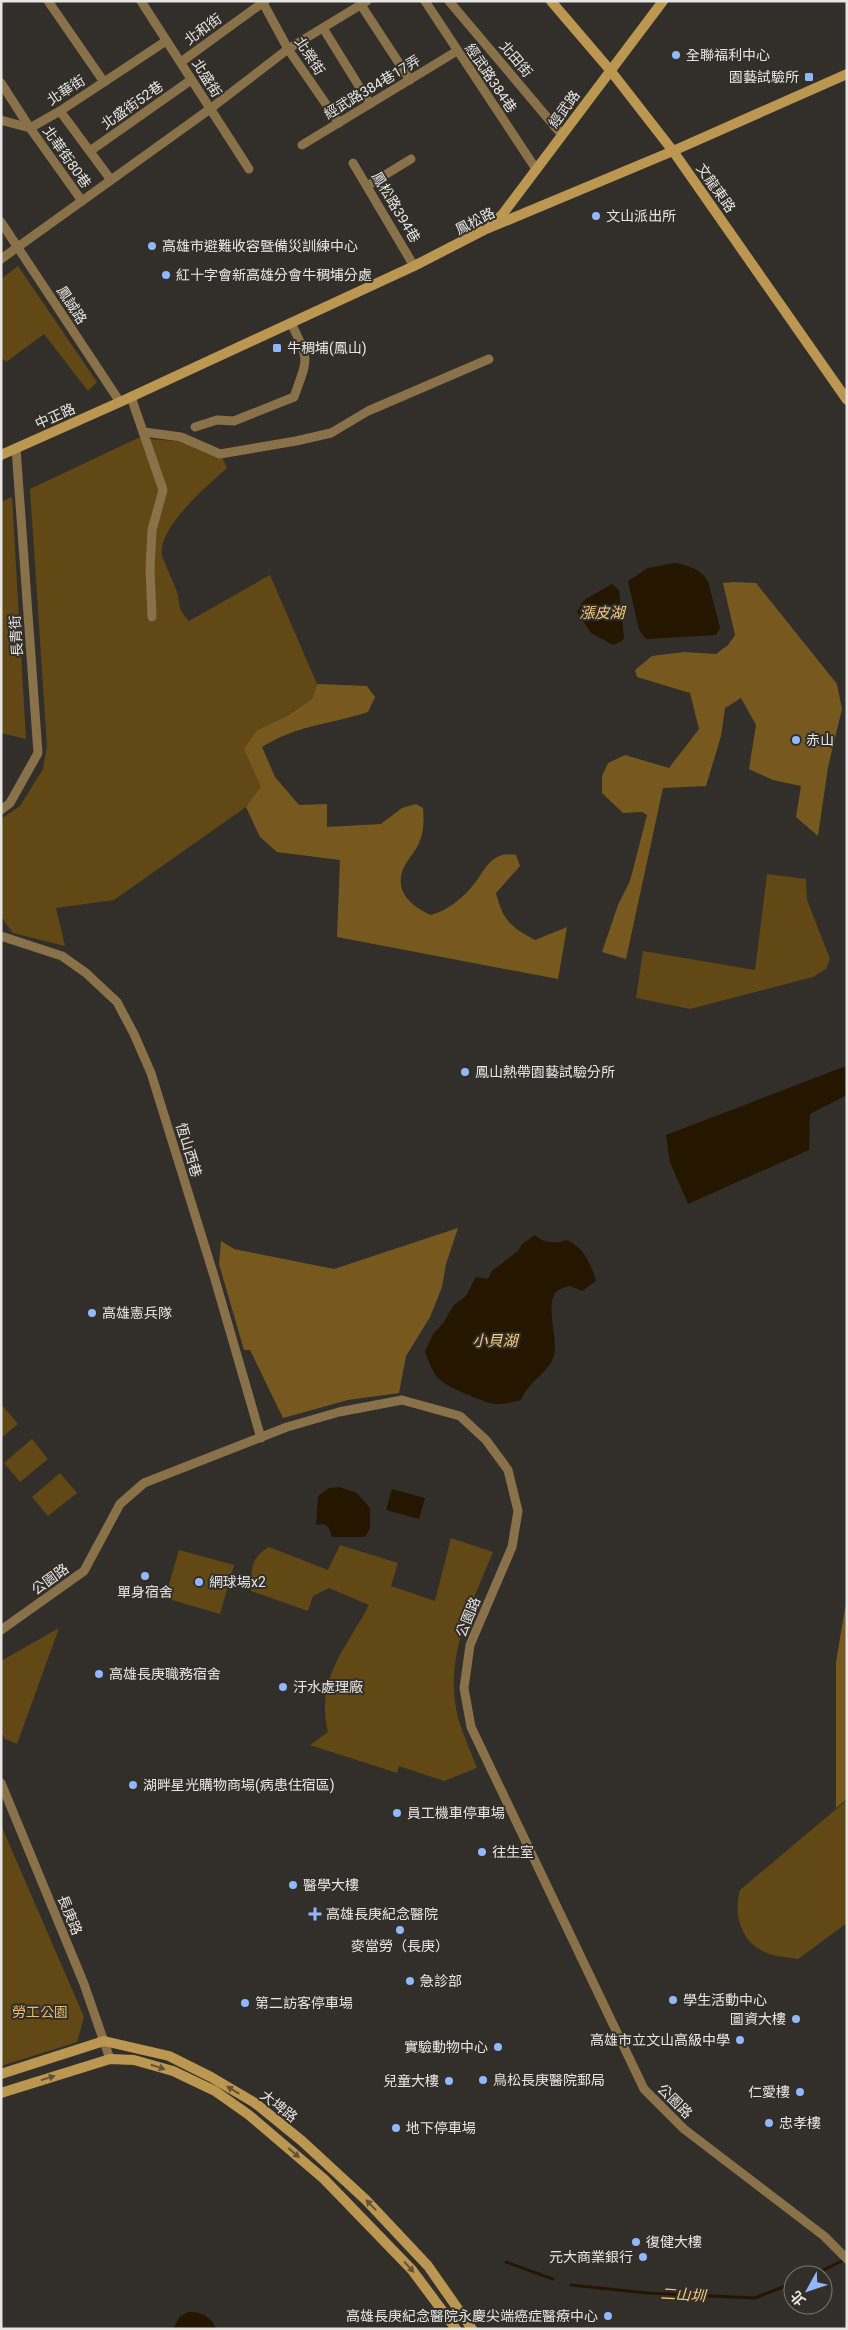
<svg xmlns="http://www.w3.org/2000/svg" width="848" height="2330" font-family="Roboto,'Noto Sans TC',sans-serif">
  <style>
    .green { fill: #614814 }
    .forest { fill: #77591f }
    .water { fill: #251600 }
    .lines { fill: none; stroke-linecap: round; stroke-linejoin: round }
    .stream { stroke: #251600; stroke-width: 3 }
    .street { stroke: #897249; stroke-width: 9 }
    .secondary { stroke: #bc9752; stroke-width: 10 }
    .oneway { fill: #625338 }
    .poi-dot { fill: #91b8fd; stroke: #322f2a; stroke-width: 2 }
    .labels { text-anchor: middle; dominant-baseline: central; stroke-width: 4; stroke-linejoin: round; paint-order: stroke }
    .street-label { font-size: 14px; fill: #e8e6e2; stroke: #322f2a }
    .poi-label { font-size: 14px; fill: #e8e6e2; stroke: #322f2a; text-anchor: start }
    .park-label { font-size: 14px; fill: #e9bc69; stroke: #322f2a }
    .water-label { font-size: 15px; font-style: italic; fill: #f8cb78; stroke: #322f2a }
  </style>
  <rect width="100%" height="100%" fill="#322f2a"/>
  <g class="green">
    <path d="M18 266 97 382 88 391 44 334 6 362 1 357V279Z"/>
    <path d="M138 438 187 442 222 457 227 468C209 484 157 528 162 555 165 565 171 576 175 587 182 603 175 606 189 621L270 575 317 684 312 699 287 716 257 730V774L262 787 246 807 114 900 56 908 65 946 13 933 1 917V819L20 806 43 769 47 746 30 489Z"/>
    <path d="M12 497 26 739 1 733V502Z"/>
    <path d="M767 874 806 879 807 900 830 959 826 969 813 977 690 1009 636 998 643 951 755 970Z"/>
    <path d="M1 1404 18 1424 1 1438Z"/>
    <path d="M32 1439 48 1459 20 1482 4 1463Z"/>
    <path d="M60 1473 77 1493 48 1516 32 1497Z"/>
    <path d="M451 1538 493 1552C471 1606 442 1661 459 1721 464 1737 471 1752 477 1768L444 1781 399 1766 397 1773 310 1745 328 1732C315 1679 346 1649 369 1605L329 1588 313 1596 308 1611 251 1591C252 1569 249 1559 269 1547L328 1570 340 1545 398 1563 391 1586 435 1601Z"/>
    <path d="M179 1550 234 1565 220 1614 165 1598Z"/>
    <path d="M59 1628 17 1744 5 1739 1 1731V1661Z"/>
    <path d="M847 1800V1923L798 1959C788 1957 776 1957 767 1953 741 1943 733 1915 740 1890Z"/>
    <path d="M1 1825 84 2017 77 2042 1 2066Z"/>
  </g>
  <g class="forest">
    <path d="M734 582 756 583 837 684 842 709 828 767 818 836 796 817 801 786 773 780 749 769 756 725 741 698 725 708 721 736 706 786 663 788 626 959 602 952 618 905 630 881 647 815 642 812 623 813 602 793V776L608 763 625 755 669 768 699 729 690 693 637 677 635 670 652 656 684 652 716 654 728 645 735 635 723 583Z"/>
    <path d="M317 684 367 686 375 697 368 712C329 725 299 724 262 747L275 777 299 805 327 804V827L381 824 402 808 416 804 423 808C424 821 424 832 419 843 415 852 408 859 404 867 393 891 411 906 431 915 447 910 458 902 470 889 485 873 489 850 516 855L520 866 496 893C503 921 511 927 535 940L567 927 558 979 337 937 340 860 277 852 260 837 246 807 261 787 244 749 257 730 287 716 312 699Z"/>
    <path d="M458 1228 446 1264 442 1287 430 1317 406 1356 399 1393 348 1400 283 1418 250 1350H244L219 1264 221 1241 234 1249 334 1269Z"/>
    <path d="M847 1597V1799L836 1808V1662Z"/>
  </g>
  <g class="water">
    <path d="M674 563C688 565 700 569 708 581L720 628 716 635 646 639 639 630 628 581 648 568Z"/>
    <path d="M612 584 619 590 624 637 622 641 613 645 591 633 577 612 584 600Z"/>
    <path d="M846 1066 847 1095 810 1114 809 1150 688 1204 670 1162 666 1135Z"/>
    <path d="M535 1235C542 1242 556 1245 566 1240 583 1246 591 1264 596 1281L582 1291 570 1286C565 1287 559 1289 556 1292 546 1303 556 1335 555 1350 553 1372 530 1378 521 1400 512 1402 503 1405 494 1404 481 1401 449 1388 440 1380 432 1373 429 1361 425 1352L433 1334 444 1322 453 1306 466 1296 476 1277 488 1279 492 1271 518 1251 522 1244Z"/>
    <path d="M339 1487 357 1493 370 1508V1528L365 1537H332L329 1528 324 1524 316 1525 318 1496 329 1488Z"/>
    <path d="M392 1489 425 1498 419 1519 386 1510Z"/>
    <path d="M189 2312C202 2312 211 2316 216 2329H173L180 2316Z"/>
  </g>
  <g class="lines">
    <g class="stream">
      <path d="M506 2262 553 2279"/>
      <path d="M813 2275 844 2260"/>
      <path d="M571 2285 647 2293 755 2298 793 2283"/>
    </g>
    <g class="street">
      <path d="M141 1 249 169"/>
      <path d="M262 1 288 49 339 123"/>
      <path d="M425 1 536 169"/>
      <path d="M449 1 562 135"/>
      <path d="M361 5 410 80"/>
      <path d="M323 28 370 104"/>
      <path d="M181 62 265 1"/>
      <path d="M104 82 166 41"/>
      <path d="M1 83 30 128 60 111 104 82 48 1"/>
      <path d="M60 111 111 180"/>
      <path d="M1 120 30 128 82 201"/>
      <path d="M302 145 457 51"/>
      <path d="M90 151 191 80"/>
      <path d="M353 163 414 266"/>
      <path d="M367 186 411 159"/>
      <path d="M1 222 120 402"/>
      <path d="M1 259 210 109 288 49 367 1"/>
      <path d="M131 397 163 490 152 530 150 569 152 617"/>
      <path d="M195 427 217 420 234 421 294 397C308 357 310 362 291 323"/>
      <path d="M144 432 181 437 220 454 296 441 331 433 368 411 489 359"/>
      <path d="M1 810 10 803 38 753 16 448"/>
      <path d="M1 936 62 956 86 973 117 1002 134 1034 151 1073 214 1276 261 1438"/>
      <path d="M1 1630 84 1571 120 1504 144 1483 287 1427 339 1412 402 1400 460 1416 486 1440 508 1470 518 1511 512 1547 470 1645 464 1688 471 1727 644 2089 684 2129 824 2236 847 2259"/>
      <path d="M1 1783 84 1984 110 2059"/>
    </g>
    <g class="secondary">
      <path d="M551 1 610 70 673 151 847 400"/>
      <path d="M492 223 502 215 663 1"/>
      <path d="M1 455 120 402 414 266 484 230 673 151 847 74"/>
      <path d="M1 2074 104 2041 169 2056 211 2077 255 2103 302 2141 366 2200 428 2266 472 2329"/>
      <path d="M1 2093 110 2059 134 2060 173 2071 215 2091 249 2115 324 2179 412 2270 456 2329"/>
    </g>
  </g>
  <defs><path id="oneway-solid" d="M-6-.8H1V-3.2L6.5 0L1 3.2V.8H-6Z" transform="scale(1.25)"/></defs>
  <g class="oneway">
    <use href="#oneway-solid" transform="translate(158 2067) rotate(17)"/>
    <use href="#oneway-solid" transform="translate(48 2078) rotate(-17)"/>
    <use href="#oneway-solid" transform="translate(233 2090) rotate(-149)"/>
    <use href="#oneway-solid" transform="translate(294 2153) rotate(41)"/>
    <use href="#oneway-solid" transform="translate(371 2205) rotate(-134)"/>
    <use href="#oneway-solid" transform="translate(409 2267) rotate(48)"/>
  </g>
  <g class="poi-dot">
    <circle cx="676" cy="55" r="5"/>
    <rect x="804" y="72" width="10" height="10" rx="2.5"/>
    <circle cx="596" cy="216" r="5"/>
    <circle cx="152" cy="246" r="5"/>
    <circle cx="166" cy="275" r="5"/>
    <rect x="272" y="343" width="10" height="10" rx="2.5"/>
    <circle cx="796" cy="740" r="5"/>
    <circle cx="465" cy="1072" r="5"/>
    <circle cx="92" cy="1313" r="5"/>
    <circle cx="145" cy="1576" r="5"/>
    <circle cx="199" cy="1582" r="5"/>
    <circle cx="99" cy="1674" r="5"/>
    <circle cx="283" cy="1687" r="5"/>
    <circle cx="133" cy="1785" r="5"/>
    <circle cx="397" cy="1813" r="5"/>
    <circle cx="482" cy="1852" r="5"/>
    <circle cx="293" cy="1885" r="5"/>
    <path d="M312.5 1906.5h5v5h5v5h-5v5h-5v-5h-5v-5h5z"/>
    <circle cx="400" cy="1930" r="5"/>
    <circle cx="410" cy="1981" r="5"/>
    <circle cx="673" cy="2000" r="5"/>
    <circle cx="245" cy="2003" r="5"/>
    <circle cx="796" cy="2019" r="5"/>
    <circle cx="740" cy="2040" r="5"/>
    <circle cx="498" cy="2047" r="5"/>
    <circle cx="483" cy="2080" r="5"/>
    <circle cx="449" cy="2081" r="5"/>
    <circle cx="800" cy="2092" r="5"/>
    <circle cx="769" cy="2123" r="5"/>
    <circle cx="396" cy="2128" r="5"/>
    <circle cx="636" cy="2242" r="5"/>
    <circle cx="643" cy="2257" r="5"/>
    <circle cx="608" cy="2316" r="5"/>
  </g>
  <g class="labels">
    <g class="street-label">
      <text transform="translate(203 29) rotate(-36)">北和街</text>
      <text transform="translate(310 56) rotate(57)">北榮街</text>
      <text transform="translate(516 59) rotate(50)">北田街</text>
      <text transform="translate(207 78) rotate(58)">北盛街</text>
      <text transform="translate(491 78) rotate(56)">經武路384巷</text>
      <text transform="translate(372 87) rotate(-31)">經武路384巷17弄</text>
      <text transform="translate(66 90) rotate(-33)">北華街</text>
      <text transform="translate(132 105) rotate(-35)">北盛街52巷</text>
      <text transform="translate(564 109) rotate(-54)">經武路</text>
      <text transform="translate(67 157) rotate(55)">北華街80巷</text>
      <text transform="translate(716 188) rotate(55)">文龍東路</text>
      <text transform="translate(396 207) rotate(59)">鳳松路394巷</text>
      <text transform="translate(475 221) rotate(-27)">鳳松路</text>
      <text transform="translate(72 305) rotate(57)">鳳誠路</text>
      <text transform="translate(55 416) rotate(-24)">中正路</text>
      <text transform="translate(16 636) rotate(-94)">長青街</text>
      <text transform="translate(189 1150) rotate(73)">恆山西巷</text>
      <text transform="translate(50 1579) rotate(-36)">公園路</text>
      <text transform="translate(468 1617) rotate(-68)">公園路</text>
      <text transform="translate(70 1915) rotate(68)">長庚路</text>
      <text transform="translate(675 2101) rotate(45)">公園路</text>
      <text transform="translate(279 2106) rotate(38)">大埤路</text>
    </g>
    <g class="poi-label">
      <text x="686" y="55">全聯福利中心</text>
      <text x="799" y="77" text-anchor="end">園藝試驗所</text>
      <text x="606" y="216">文山派出所</text>
      <text x="162" y="246">高雄市避難收容暨備災訓練中心</text>
      <text x="176" y="275">紅十字會新高雄分會牛稠埔分處</text>
      <text x="287" y="348">牛稠埔(鳳山)</text>
      <text x="806" y="740">赤山</text>
      <text x="475" y="1072">鳳山熱帶園藝試驗分所</text>
      <text x="102" y="1313">高雄憲兵隊</text>
      <text x="209" y="1582">網球場x2</text>
      <text x="145" y="1592" text-anchor="middle">單身宿舍</text>
      <text x="109" y="1674">高雄長庚職務宿舍</text>
      <text x="293" y="1687">汙水處理廠</text>
      <text x="143" y="1785">湖畔星光購物商場(病患住宿區)</text>
      <text x="407" y="1813">員工機車停車場</text>
      <text x="492" y="1852">往生室</text>
      <text x="303" y="1885">醫學大樓</text>
      <text x="326" y="1914">高雄長庚紀念醫院</text>
      <text x="400" y="1946" text-anchor="middle">麥當勞（長庚）</text>
      <text x="420" y="1981">急診部</text>
      <text x="683" y="2000">學生活動中心</text>
      <text x="255" y="2003">第二訪客停車場</text>
      <text x="786" y="2019" text-anchor="end">圖資大樓</text>
      <text x="730" y="2040" text-anchor="end">高雄市立文山高級中學</text>
      <text x="488" y="2047" text-anchor="end">實驗動物中心</text>
      <text x="493" y="2080">鳥松長庚醫院郵局</text>
      <text x="439" y="2081" text-anchor="end">兒童大樓</text>
      <text x="790" y="2092" text-anchor="end">仁愛樓</text>
      <text x="779" y="2123">忠孝樓</text>
      <text x="406" y="2128">地下停車場</text>
      <text x="646" y="2242">復健大樓</text>
      <text x="633" y="2257" text-anchor="end">元大商業銀行</text>
      <text x="598" y="2316" text-anchor="end">高雄長庚紀念醫院永慶尖端癌症醫療中心</text>
    </g>
    <g class="park-label">
      <text x="40" y="2012">勞工公園</text>
    </g>
    <g class="water-label">
      <text x="602" y="613">漲皮湖</text>
      <text x="495" y="1341">小貝湖</text>
      <text transform="translate(683 2295) rotate(3)">二山圳</text>
    </g>
  </g>
  <rect width="848" height="2330" fill="none" stroke="#e8e6e2" stroke-width="5"/>
  <g transform="translate(808 2290) rotate(230)"><circle r="24" fill="#322f2a" stroke="#7b7874"/>
  <path d="M0-4L9 19L0 12L-9 19Z" fill="#91b8fd"/>
  <text y="-8" font-size="14" font-weight="bold" text-anchor="middle" fill="#e8e6e2">北</text>
  </g>
</svg>
